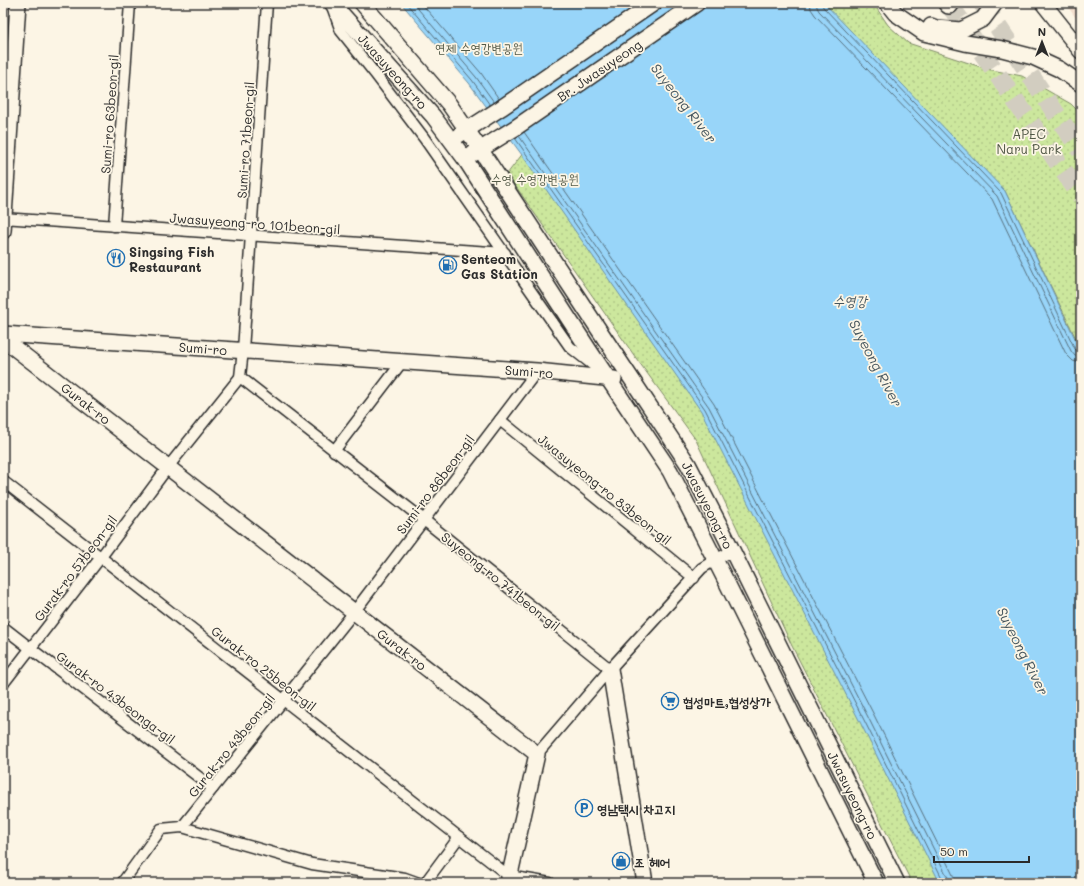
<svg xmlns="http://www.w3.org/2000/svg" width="1084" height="886" font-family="Mali,'Poor Story',sans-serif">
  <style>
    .built { fill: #f2ddcc }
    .grass { fill: url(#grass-dots); stroke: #7c8964 }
    .water { fill: #98d5f9; stroke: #6c91a7 }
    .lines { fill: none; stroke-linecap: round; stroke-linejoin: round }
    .shore { stroke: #576f7d; stroke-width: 1 }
    .highway-tunnel { stroke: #d2cdc0; stroke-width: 19; stroke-dasharray: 19 10; stroke-linecap: butt }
    .street-casing { stroke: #2b2b2b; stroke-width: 13 }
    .secondary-casing { stroke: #2b2b2b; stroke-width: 18 }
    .highway-casing { stroke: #2b2b2b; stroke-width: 22 }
    .street { stroke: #fcf5e5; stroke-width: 10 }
    .secondary { stroke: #fcf5e5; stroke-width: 15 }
    .highway { stroke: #fcf5e5; stroke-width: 19 }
    .labels { text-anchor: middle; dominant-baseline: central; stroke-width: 3.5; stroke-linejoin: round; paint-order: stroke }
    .park-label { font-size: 13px; fill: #535a48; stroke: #fcf5e5 }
    .street-label { font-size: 13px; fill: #2b2b2b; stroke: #fcf5e5 }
    .poi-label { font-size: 13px; font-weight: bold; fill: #2b2b2b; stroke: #fcf5e5; text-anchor: start }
    .water-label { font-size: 14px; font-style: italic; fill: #46565e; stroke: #fcf5e5 }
  </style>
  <defs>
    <pattern id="grass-dots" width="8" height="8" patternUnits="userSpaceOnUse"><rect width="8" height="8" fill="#cce79d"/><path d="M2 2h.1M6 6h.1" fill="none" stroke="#afc687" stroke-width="1.8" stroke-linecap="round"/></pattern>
  </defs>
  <rect width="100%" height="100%" fill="#fcf5e5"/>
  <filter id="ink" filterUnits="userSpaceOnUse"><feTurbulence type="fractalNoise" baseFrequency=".025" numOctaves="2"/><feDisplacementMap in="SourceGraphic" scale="8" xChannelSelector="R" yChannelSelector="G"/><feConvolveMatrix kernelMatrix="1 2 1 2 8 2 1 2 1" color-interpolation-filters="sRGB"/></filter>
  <g filter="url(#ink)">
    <path class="built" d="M1065 3H1081V25Z"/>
    <g class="grass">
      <path d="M813 3H873L888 25 908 43 987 69 1022 76 1071 104 1081 114V349L1005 191Z"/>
      <path d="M534 139 721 420 952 883H912L792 646 696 440 636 358 507 174Z"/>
    </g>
    <path class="water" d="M401 3H824L1005 191 1081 351V883H940L860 722 701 411 522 155 469 83Z"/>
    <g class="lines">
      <g class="shore">
        <path d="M406 3 472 80 490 105"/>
        <path d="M413 3 476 77 494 102"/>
        <path d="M421 3 481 73 499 99"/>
        <path d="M810 3 811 9 815 15 992 199 1066 354 1073 361 1081 363"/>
        <path d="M816 3 817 7 819 11 997 196 1071 351 1075 356 1081 357"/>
        <path d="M822 3 823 7 1001 193 1075 349 1078 351 1081 352"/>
        <path d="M524 132 714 404 874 715 953 875 955 883"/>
        <path d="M519 136 709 407 868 717 948 878 949 883"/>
        <path d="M515 138 705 409 864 720 943 880 944 883"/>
      </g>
      <g class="highway-tunnel">
        <path d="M982 3 1081 151"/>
        <path d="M949 4 1081 196"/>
      </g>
      <defs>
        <g id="street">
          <path d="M267 3 243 350 240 377 424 520 610 669"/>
          <path d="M333 9 341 31 376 75 424 138 570 347 598 369"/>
          <path d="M3 218 505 253"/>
          <path d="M114 226 130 3"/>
          <path d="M500 420 694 578"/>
          <path d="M334 451 402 362"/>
          <path d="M3 481 509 876 550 883"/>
          <path d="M3 627 30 648 213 788"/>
          <path d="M3 684 101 557 168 467 240 377"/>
          <path d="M537 754 610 669 702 568 715 560 732 551"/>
          <path d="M182 827 354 612 537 371"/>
          <path d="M122 883 161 829 182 827 312 864 405 878 419 883"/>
          <path d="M425 883 459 837"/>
        </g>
        <g id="secondary">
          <path d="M332 3 433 116 465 159 589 350 670 471 727 583 876 883"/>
          <path d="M362 3 449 104 480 149 605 339 688 464 719 524 897 883"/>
          <path d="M887 3 895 13 924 33 965 43 1002 49 1033 57 1059 69 1081 84"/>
          <path d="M1043 3 1081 51"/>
          <path d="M931 26 936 28 961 30 983 19 995 3"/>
          <path d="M459 135 501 108 654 3"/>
          <path d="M473 154 515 128 697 3"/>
          <path d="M3 231 18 3"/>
          <path d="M3 334 537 371 614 379"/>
          <path d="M3 339 537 754 508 883"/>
          <path d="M610 669 645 883"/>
        </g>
        <path id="highway" d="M948 3 949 4"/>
      </defs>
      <use href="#street" class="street-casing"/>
      <use href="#secondary" class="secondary-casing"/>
      <use href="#highway" class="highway-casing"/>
      <use href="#street" class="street"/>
      <use href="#secondary" class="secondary"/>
      <use href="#highway" class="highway"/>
    </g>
  </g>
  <defs>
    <symbol id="restaurant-ring" viewBox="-11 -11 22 22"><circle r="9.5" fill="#fcf5e5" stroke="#1f6fb2" stroke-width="1.5"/><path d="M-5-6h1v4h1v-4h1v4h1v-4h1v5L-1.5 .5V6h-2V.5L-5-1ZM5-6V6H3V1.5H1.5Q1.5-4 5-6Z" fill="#1f6fb2"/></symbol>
    <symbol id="fuel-ring" viewBox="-11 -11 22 22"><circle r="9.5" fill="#fcf5e5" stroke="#1f6fb2" stroke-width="1.5"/><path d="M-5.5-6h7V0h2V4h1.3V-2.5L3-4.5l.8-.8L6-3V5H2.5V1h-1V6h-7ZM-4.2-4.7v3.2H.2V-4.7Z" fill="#1f6fb2"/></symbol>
    <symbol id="supermarket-ring" viewBox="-11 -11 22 22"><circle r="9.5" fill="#fcf5e5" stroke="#1f6fb2" stroke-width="1.5"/><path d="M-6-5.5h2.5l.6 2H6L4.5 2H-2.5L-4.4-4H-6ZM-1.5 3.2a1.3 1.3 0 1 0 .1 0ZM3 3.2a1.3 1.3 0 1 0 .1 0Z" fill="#1f6fb2"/></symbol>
    <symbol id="parking-ring" viewBox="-11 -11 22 22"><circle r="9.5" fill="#fcf5e5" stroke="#1f6fb2" stroke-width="1.5"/><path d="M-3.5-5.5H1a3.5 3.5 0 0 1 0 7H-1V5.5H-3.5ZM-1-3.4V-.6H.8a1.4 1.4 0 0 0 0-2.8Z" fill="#1f6fb2"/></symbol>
    <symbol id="shop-ring" viewBox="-11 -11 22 22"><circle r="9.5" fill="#fcf5e5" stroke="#1f6fb2" stroke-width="1.5"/><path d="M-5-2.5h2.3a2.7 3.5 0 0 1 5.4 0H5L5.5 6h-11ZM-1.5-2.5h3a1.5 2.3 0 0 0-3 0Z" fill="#1f6fb2"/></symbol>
  </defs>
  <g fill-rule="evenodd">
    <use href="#restaurant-ring" x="106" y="248" width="20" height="20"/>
    <use href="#fuel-ring" x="438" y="255" width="20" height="20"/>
    <use href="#supermarket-ring" x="660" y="691" width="20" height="20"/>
    <use href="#parking-ring" x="574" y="798" width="20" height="20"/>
    <use href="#shop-ring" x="611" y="851" width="20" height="20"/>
  </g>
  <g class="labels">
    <g class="park-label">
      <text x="479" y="47">연제 수영강변공원</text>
      <text x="1029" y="133">APEC<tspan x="1029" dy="15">Naru Park</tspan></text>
      <text x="535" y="178">수영 수영강변공원</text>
    </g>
    <g class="street-label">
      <text transform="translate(599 70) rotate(-34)">Br. Jwasuyeong</text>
      <text transform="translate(393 71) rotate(48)">Jwasuyeong-ro</text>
      <text transform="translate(109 114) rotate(-86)">Sumi-ro 63beon-gil</text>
      <text transform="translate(245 140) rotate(-86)">Sumi-ro 71beon-gil</text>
      <text transform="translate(255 223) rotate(4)">Jwasuyeong-ro 101beon-gil</text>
      <text transform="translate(203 348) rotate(4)">Sumi-ro</text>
      <text transform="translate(529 371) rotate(4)">Sumi-ro</text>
      <text transform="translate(86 403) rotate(38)">Gurak-ro</text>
      <text transform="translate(435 484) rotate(-53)">Sumi-ro 86beon-gil</text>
      <text transform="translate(605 489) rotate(39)">Jwasuyeong-ro 83beon-gil</text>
      <text transform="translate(708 505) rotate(63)">Jwasuyeong-ro</text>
      <text transform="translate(75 568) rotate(-53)">Gurak-ro 57beon-gil</text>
      <text transform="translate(501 581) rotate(39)">Suyeong-ro 741beon-gil</text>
      <text transform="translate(402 649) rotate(38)">Gurak-ro</text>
      <text transform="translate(264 668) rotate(38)">Gurak-ro 25beon-gil</text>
      <text transform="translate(116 697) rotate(37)">Gurak-ro 43beonga-gil</text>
      <text transform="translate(231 745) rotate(-51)">Gurak-ro 43beon-gil</text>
      <text transform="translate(853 795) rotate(64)">Jwasuyeong-ro</text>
    </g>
    <g class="poi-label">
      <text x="129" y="251">Singsing Fish<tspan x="129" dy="15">Restaurant</tspan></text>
      <text x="461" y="258">Senteom<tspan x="461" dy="15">Gas Station</tspan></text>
      <text x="683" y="701">협성마트,협성상가</text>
      <text x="597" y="808">영남택시 차고지</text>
      <text x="634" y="861">조 헤어</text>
    </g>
    <g class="water-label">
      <text transform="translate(684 103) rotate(52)">Suyeong River</text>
      <text x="850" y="300">수영강</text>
      <text transform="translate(876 363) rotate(62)">Suyeong River</text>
      <text transform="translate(1023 651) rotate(63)">Suyeong River</text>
    </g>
  </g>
  <rect width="1084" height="886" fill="none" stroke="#fcf5e5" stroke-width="16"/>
  <rect x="8" y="8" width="1068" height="870" fill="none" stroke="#2b2b2b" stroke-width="1.5" filter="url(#ink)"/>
  <g transform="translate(1042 42)" stroke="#fcf5e5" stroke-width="3" paint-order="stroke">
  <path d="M0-3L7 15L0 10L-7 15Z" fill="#2b2b2b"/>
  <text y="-6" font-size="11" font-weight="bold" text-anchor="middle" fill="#2b2b2b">N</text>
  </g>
  <path d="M934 856v6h95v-6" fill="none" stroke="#2b2b2b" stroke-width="2"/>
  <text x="940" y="856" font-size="12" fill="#2b2b2b" stroke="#fcf5e5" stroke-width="3" paint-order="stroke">50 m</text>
</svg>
